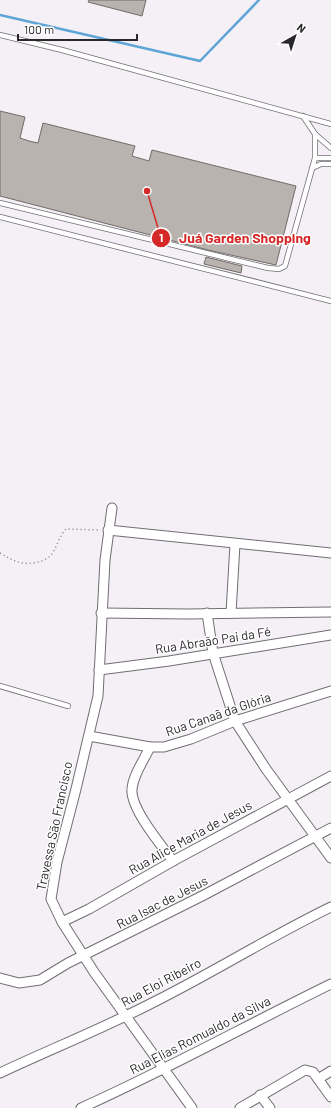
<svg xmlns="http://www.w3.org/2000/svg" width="331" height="1108" font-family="Barlow,sans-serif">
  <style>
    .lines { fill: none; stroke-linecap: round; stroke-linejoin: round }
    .stream { stroke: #5da4d7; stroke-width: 2.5 }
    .building { fill: #b9b3af; stroke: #716b68 }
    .service-casing { stroke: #716e73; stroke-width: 6 }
    .minor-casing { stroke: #716e73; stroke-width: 11 }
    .path { stroke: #858286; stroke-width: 1.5; stroke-dasharray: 1 3; stroke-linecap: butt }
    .service { stroke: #fff; stroke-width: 4.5 }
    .minor { stroke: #fff; stroke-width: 9 }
    .labels { text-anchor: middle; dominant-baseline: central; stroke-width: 3; stroke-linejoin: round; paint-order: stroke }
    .street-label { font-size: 13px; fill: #29272a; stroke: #fff }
    .leader { fill: none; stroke: #d62828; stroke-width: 1.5 }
    .callout-dot { fill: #d62828; stroke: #fff; stroke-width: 1.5 }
    .mark-label { font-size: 12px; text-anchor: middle; font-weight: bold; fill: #fff }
    .callout-label { font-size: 14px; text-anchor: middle; font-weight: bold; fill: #d62828; stroke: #fff; stroke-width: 3; stroke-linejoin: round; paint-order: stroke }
  </style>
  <rect width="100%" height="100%" fill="#f4f0f6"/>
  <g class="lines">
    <path class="stream" d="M0 15 200 61 259 0"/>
  </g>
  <g class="building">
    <path d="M89 0H146L142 16 88 2Z"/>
    <path d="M0 111 25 117 20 138 29 141 38 143 43 123 135 146 132 156 149 161 152 150 296 186 276 265 208 250 0 196Z"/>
    <path d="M206 257 242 266 241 273 204 264Z"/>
  </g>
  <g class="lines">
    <defs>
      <g id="service">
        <path d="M0 35 62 50 331 124"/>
        <path d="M316 135 331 148"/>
        <path d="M315 158H331"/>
        <path d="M312 168 321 164H331"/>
        <path d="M0 203 268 268 279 269 285 266 315 158V134L303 116"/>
        <path d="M0 217 331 301"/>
        <path d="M0 686 68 706"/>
      </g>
      <g id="minor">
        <path d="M112 508 105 560 98 696 76 789 57 862 51 899 62 922 94 972 192 1108"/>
        <path d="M108 530 331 553"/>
        <path d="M101 613 188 614 331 612"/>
        <path d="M207 613 213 653 235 721 266 769 331 858"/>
        <path d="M231 613 235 544"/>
        <path d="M99 670 169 661 331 635"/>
        <path d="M89 736 150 747H164L191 739 235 721 331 691"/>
        <path d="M150 747C144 760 133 775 132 789 130 808 161 845 173 861"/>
        <path d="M62 922 89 909 173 861 331 776"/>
        <path d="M0 978 19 983 40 980 68 963 202 896 331 828"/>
        <path d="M0 1073C51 1049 104 1028 154 1002 214 972 271 936 331 907"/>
        <path d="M318 1079 331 1071"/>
        <path d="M260 1095 270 1108"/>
        <path d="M81 1108C166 1070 247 1025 331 984"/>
        <path d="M240 1108 305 1070 313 1072 331 1097"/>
      </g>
    </defs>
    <use href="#service" class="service-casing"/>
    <use href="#minor" class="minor-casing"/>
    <path class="path" d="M0 553C14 561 22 566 38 562 42 561 47 559 50 556 57 549 58 537 66 529L100 530"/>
    <use href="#service" class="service"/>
    <use href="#minor" class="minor"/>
  </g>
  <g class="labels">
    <g class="street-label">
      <text transform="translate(213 640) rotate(-9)">Rua Abraão Pai da Fé</text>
      <text transform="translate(218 714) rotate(-19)">Rua Canaã da Glória</text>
      <text transform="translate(54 826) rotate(-78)">Travessa São Francisco</text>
      <text transform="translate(190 837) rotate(-29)">Rua Alice Maria de Jesus</text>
      <text transform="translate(162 902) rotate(-27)">Rua Isac de Jesus</text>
      <text transform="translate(161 982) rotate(-28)">Rua Eloi Ribeiro</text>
      <text transform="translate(200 1035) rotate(-27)">Rua Elias Romualdo da Silva</text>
    </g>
  </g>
  <path class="leader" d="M147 191L161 238"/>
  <g class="callout-dot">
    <circle cx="147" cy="191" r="4"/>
    <circle cx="161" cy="238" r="10"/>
  </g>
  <g class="mark-label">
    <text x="161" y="242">1</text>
  </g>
  <g class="callout-label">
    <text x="245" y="243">Juá Garden Shopping</text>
  </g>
  <g transform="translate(295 36) rotate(39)" stroke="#ffffff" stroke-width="3" paint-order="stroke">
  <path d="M0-3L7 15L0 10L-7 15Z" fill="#29272a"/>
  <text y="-6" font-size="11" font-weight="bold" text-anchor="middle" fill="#29272a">N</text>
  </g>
  <path d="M18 34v6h119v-6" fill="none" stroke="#29272a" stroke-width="2"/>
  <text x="24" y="34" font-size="12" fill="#29272a" stroke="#ffffff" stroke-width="3" paint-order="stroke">100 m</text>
</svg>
